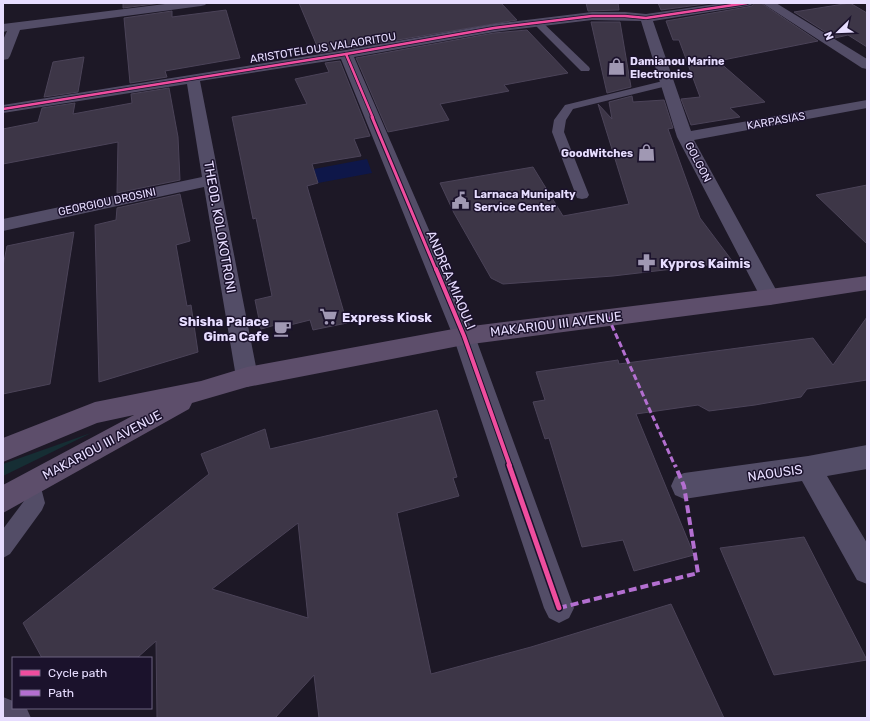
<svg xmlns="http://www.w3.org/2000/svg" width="870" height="721" font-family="Rubik,sans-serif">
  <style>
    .green { fill: #162e34 }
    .water { fill: #0e1749 }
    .building { fill: #3d3647; stroke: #4b4358; fill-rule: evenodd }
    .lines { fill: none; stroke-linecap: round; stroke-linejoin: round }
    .service { fill: #534d67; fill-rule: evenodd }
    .minor { fill: #534d67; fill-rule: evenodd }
    .primary { fill: #5d4e6b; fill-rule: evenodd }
    .quiet-far1 { stroke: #b36fd0; stroke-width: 3; stroke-dasharray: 6 3; stroke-linecap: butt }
    .quiet { stroke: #b36fd0; stroke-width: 4; stroke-dasharray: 8 4; stroke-linecap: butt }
    .cycleway-far3-casing { stroke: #1b122c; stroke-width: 4 }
    .cycleway-far2-casing { stroke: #1b122c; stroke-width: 5 }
    .cycleway-far1-casing { stroke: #1b122c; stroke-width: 6 }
    .cycleway-casing { stroke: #1b122c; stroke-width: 8 }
    .cycleway-far3 { stroke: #ef4d9e; stroke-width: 2.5 }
    .cycleway-far2 { stroke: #ef4d9e; stroke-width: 3 }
    .cycleway-far1 { stroke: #ef4d9e; stroke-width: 4 }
    .cycleway { stroke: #ef4d9e; stroke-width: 5 }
    .labels { text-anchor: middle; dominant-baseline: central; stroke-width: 3; stroke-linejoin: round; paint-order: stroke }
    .far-street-label { font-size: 11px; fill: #e7ddff; stroke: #1b122c }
    .far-poi-label { font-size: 11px; font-weight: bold; fill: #e7ddff; stroke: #1b122c; text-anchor: start }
    .street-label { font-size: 13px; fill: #e7ddff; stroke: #1b122c }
    .poi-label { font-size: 13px; font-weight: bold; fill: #e7ddff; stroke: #1b122c; text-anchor: start }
  </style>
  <rect width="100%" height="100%" fill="#1d1826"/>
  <path class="green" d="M91 433 3 476V464Z"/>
  <path class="water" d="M367 159 372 173 318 183 314 169Z"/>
  <g class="building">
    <path d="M123 3H161L123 8Z"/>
    <path d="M299 3H501L517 20 320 53Z"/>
    <path d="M586 3H618L619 10 588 11Z"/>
    <path d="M658 3H712L661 10Z"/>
    <path d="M754 3H761L818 41 718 61 765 102 730 108 740 117 691 125 681 99 700 97 679 40H673L666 21 747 7 752 6Z"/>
    <path d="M850 3 867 13V47L848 35 835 38 794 12Z"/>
    <path d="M226 10 240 58 165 71 167 77 130 83 124 18 172 11V17Z"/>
    <path d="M591 22H620L631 87 607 93Z"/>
    <path d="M527 30 568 73 504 85 509 91 440 104 449 120 388 132 356 58 494 33Z"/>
    <path d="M84 57 78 92 44 97 53 62Z"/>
    <path d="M340 61 370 136 354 139 361 156 312 164 318 183 307 186 347 323 313 330 310 320 286 326V322L261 329 255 300 272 296 256 218 253 219 232 117 307 104 295 79 329 72 325 63Z"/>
    <path d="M169 88 178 137 180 180 117 193 118 142 3 164V129L38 122 42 108 75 103 73 114 132 103 131 94Z"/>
    <path d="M632 96 633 102 664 100 673 128 668 129 700 218 733 262 613 276 503 284 491 278 454 213 440 183 533 167 563 216 629 204 598 104 612 119 609 102Z"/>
    <path d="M867 185V244L816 195Z"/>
    <path d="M180 194 190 241 176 245 187 306 191 305 198 352 99 382 95 225 116 220 117 208Z"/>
    <path d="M74 232 50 384 3 394V266L7 246Z"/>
    <path d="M867 317V380L807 389 801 397 755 405 709 411 698 405 636 414 694 555 634 571 623 540 582 547 549 438 545 439 533 402 545 400 536 372 618 360 619 364 813 338 833 365Z"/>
    <path d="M437 410 457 477 453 478 459 496 397 513 431 674 531 647 671 604 724 718H319L314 675 275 718H157L156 641 137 658H42L23 623 209 474 201 454 265 429 270 449ZM298 523 308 618 212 589Z"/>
    <path d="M804 537 867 660 774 675 720 548Z"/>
  </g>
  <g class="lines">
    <g class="service">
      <path d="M537 19 540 20 589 67 590 69 589 71H581L532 22Z"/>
      <path d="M667 80 671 81 672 83 671 85 573 109 566 120 564 132 589 195 587 198 582 199 577 198 552 132 554 120 565 105Z"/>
      <path d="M31 473 38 476 45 503 42 510 10 554 3 558V529L24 501 21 483 24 476Z"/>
      <path d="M3 697 13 701V708L27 709 31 718H3Z"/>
    </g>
    <g class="minor">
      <path d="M173 3H207L205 5 201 6 20 30 10 56 8 59 3 60V40L7 31 3 32V24Z"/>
      <path d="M723 3H753L751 5 747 6 653 21 691 131 867 100V108L694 140 780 297 777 302 770 305 763 302 677 137 641 21 592 20 494 32 354 57 475 336 574 608 569 618 559 623 549 618 544 608 453 336 341 59 200 81 258 377 255 384 247 387 239 384 236 377 204 187 3 231V219L202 177 187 84 3 113V105L346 50 494 24 592 12H625L646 14Z"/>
      <path d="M762 3H776L867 59V69L862 68Z"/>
      <path d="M867 445V469L827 476 867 543V584L857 580 802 481 684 499 675 495 671 486 675 477 684 473 808 456Z"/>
    </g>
    <path class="primary" d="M867 276V290L770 305 464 345 247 387 192 403 189 409 3 513V485L134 415 97 423 3 462V438L95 402 201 381 247 367 464 327 770 289Z"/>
    <path class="quiet-far1" d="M608 317 675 466"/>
    <path class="quiet" d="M559 608 698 573 684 486 675 465"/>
    <defs>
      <g id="cycleway-far3">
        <path d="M346 54 373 118"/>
        <path d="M3 109 346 54 494 28 592 16H625L646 18 747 3"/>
      </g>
      <path id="cycleway-far2" d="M372 117 436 270"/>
      <path id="cycleway-far1" d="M436 269 464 336 510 466"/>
      <path id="cycleway" d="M509 465 559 608"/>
    </defs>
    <use href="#cycleway-far3" class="cycleway-far3-casing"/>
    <use href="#cycleway-far2" class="cycleway-far2-casing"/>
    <use href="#cycleway-far1" class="cycleway-far1-casing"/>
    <use href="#cycleway" class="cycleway-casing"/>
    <use href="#cycleway-far3" class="cycleway-far3"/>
    <use href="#cycleway-far2" class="cycleway-far2"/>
    <use href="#cycleway-far1" class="cycleway-far1"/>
    <use href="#cycleway" class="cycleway"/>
  </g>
  <defs>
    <symbol id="shop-bare" viewBox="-9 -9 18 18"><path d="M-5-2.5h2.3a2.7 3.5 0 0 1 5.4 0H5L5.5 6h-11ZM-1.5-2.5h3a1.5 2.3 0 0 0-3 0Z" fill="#a098b3" stroke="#1b122c" stroke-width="2.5" paint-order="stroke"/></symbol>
    <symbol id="civic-bare" viewBox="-9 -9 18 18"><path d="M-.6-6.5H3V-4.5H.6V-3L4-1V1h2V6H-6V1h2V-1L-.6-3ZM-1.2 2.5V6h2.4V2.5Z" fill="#a098b3" stroke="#1b122c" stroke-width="2.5" paint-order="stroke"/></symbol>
    <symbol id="pharmacy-bare" viewBox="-9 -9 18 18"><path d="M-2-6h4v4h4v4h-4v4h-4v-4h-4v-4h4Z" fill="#a098b3" stroke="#1b122c" stroke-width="2.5" paint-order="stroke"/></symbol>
    <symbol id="supermarket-bare" viewBox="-9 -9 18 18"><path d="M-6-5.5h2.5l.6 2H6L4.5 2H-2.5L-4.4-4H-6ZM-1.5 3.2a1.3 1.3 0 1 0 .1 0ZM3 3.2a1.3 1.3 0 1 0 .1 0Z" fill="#a098b3" stroke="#1b122c" stroke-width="2.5" paint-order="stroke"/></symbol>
    <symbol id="cafe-bare" viewBox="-9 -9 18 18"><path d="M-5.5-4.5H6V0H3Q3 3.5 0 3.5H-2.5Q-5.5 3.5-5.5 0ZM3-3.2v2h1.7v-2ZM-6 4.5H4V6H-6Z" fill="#a098b3" stroke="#1b122c" stroke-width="2.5" paint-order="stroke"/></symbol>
  </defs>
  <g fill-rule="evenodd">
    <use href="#shop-bare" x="604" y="54" width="25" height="25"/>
    <use href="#shop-bare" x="634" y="140" width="25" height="25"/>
    <use href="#civic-bare" x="448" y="188" width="25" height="25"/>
    <use href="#pharmacy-bare" x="634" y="250" width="25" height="25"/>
    <use href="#supermarket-bare" x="316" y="304" width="25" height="25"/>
    <use href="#cafe-bare" x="270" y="316" width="25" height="25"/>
  </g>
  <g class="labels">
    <g class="far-street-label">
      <text transform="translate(323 48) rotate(-9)">ARISTOTELOUS VALAORITOU</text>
      <text transform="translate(776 121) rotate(-10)">KARPASIAS</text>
      <text transform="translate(698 162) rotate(62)">GOLGON</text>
      <text transform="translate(107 202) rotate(-12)">GEORGIOU DROSINI</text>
    </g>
    <g class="far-poi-label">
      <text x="630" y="61">Damianou Marine<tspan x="630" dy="13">Electronics</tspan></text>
      <text x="633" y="153" text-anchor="end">GoodWitches</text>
      <text x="474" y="194">Larnaca Munipalty<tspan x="474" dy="13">Service Center</tspan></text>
    </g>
    <g class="street-label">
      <text transform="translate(220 227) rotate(80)">THEOD. KOLOKOTRONI</text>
      <text transform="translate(451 280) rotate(67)">ANDREA MIAOULI</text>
      <text transform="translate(556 324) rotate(-7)">MAKARIOU III AVENUE</text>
      <text transform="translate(102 445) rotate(-28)">MAKARIOU III AVENUE</text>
      <text transform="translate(775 473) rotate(-8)">NAOUSIS</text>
    </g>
    <g class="poi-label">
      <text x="660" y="263">Kypros Kaimis</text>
      <text x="342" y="317">Express Kiosk</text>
      <text x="269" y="321" text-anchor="end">Shisha Palace<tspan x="269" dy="15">Gima Cafe</tspan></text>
    </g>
  </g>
  <rect width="870" height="721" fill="none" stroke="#e7ddff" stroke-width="8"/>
  <rect x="12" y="657" width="140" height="52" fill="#1b122c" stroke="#6d6380"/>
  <rect x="20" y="670" width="20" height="6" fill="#ef4d9e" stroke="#6d6380"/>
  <text x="48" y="677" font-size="12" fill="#e7ddff">Cycle path</text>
  <rect x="20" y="690" width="20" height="6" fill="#b36fd0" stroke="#6d6380"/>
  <text x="48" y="697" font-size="12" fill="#e7ddff">Path</text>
  <g transform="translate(838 32) rotate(247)" stroke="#1b122c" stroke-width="3" paint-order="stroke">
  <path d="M0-3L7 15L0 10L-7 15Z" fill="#e7ddff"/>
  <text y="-6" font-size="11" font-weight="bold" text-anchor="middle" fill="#e7ddff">N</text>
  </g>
</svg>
